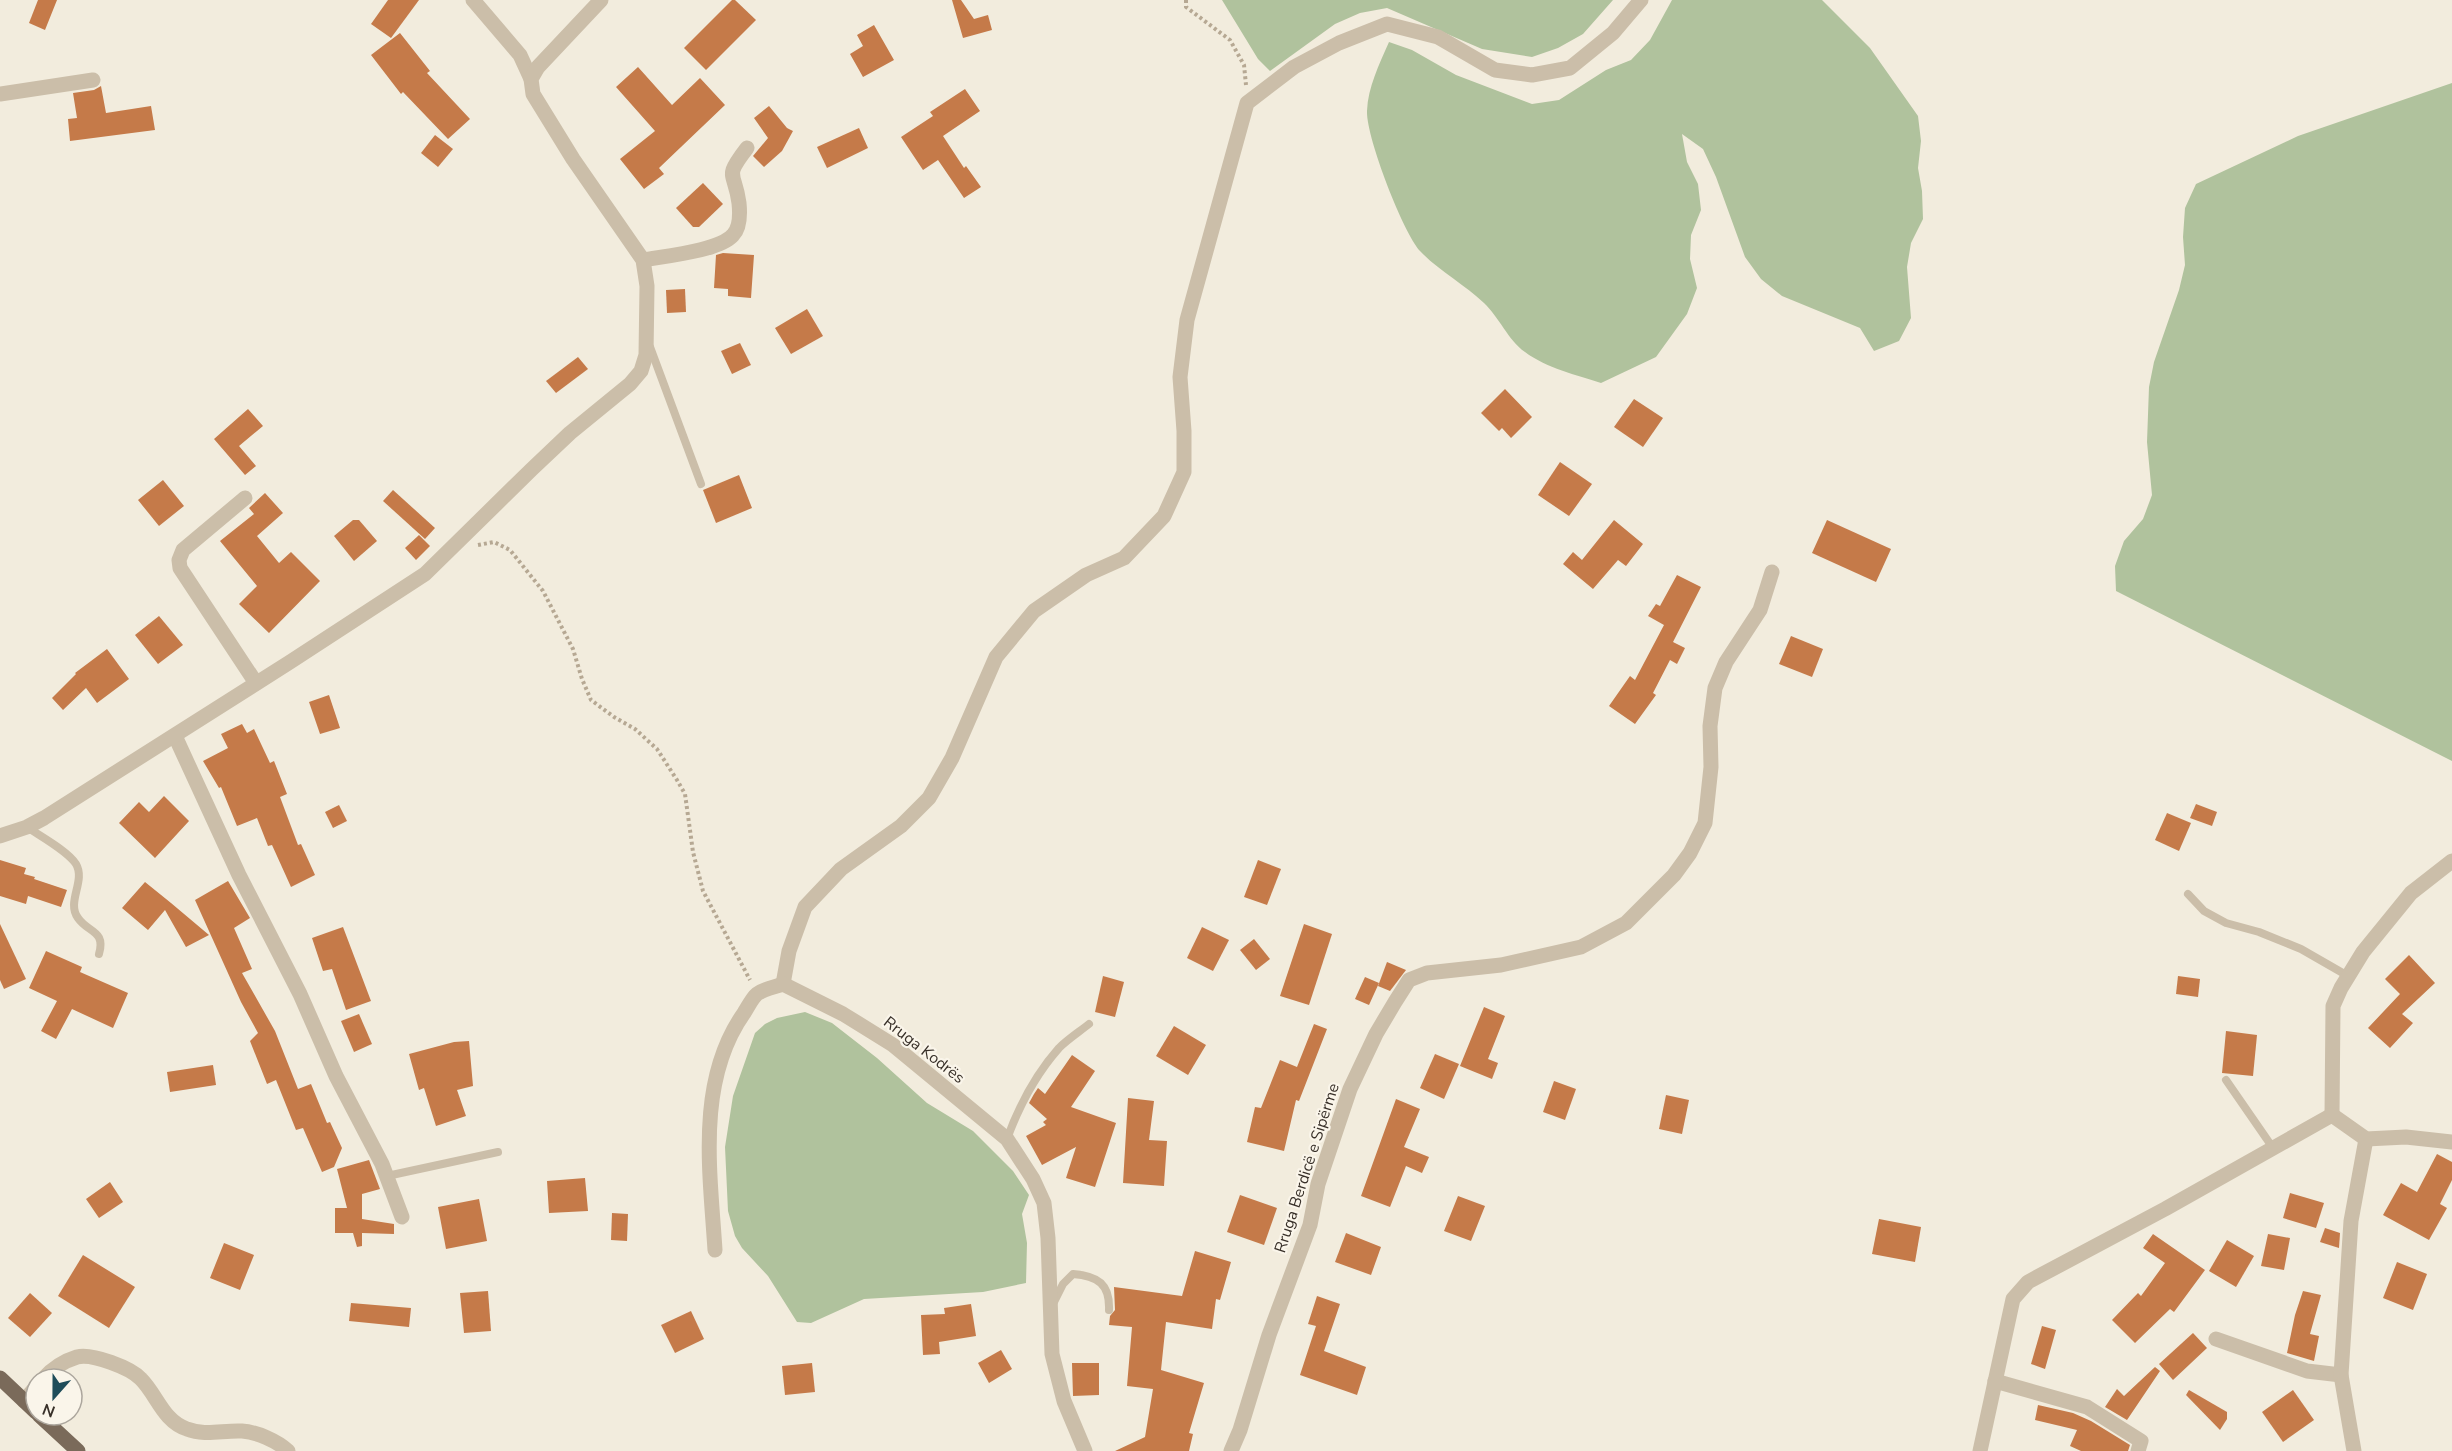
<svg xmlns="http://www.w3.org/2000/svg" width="2452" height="1451" font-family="'Nunito Sans',sans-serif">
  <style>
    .green { fill: #b0c29d }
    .building { fill: #c57a49 }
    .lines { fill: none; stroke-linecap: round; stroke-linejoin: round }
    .path { stroke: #b6a893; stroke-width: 4; stroke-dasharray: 3 3; stroke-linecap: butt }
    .lane { stroke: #cbbea9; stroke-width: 8 }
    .street { stroke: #cbbea9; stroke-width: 15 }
    .primary { stroke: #7a6a5a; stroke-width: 15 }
    .labels { text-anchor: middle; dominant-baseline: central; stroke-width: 4.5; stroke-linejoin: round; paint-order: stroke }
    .street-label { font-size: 16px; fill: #383029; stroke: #faf5ea }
  </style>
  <rect width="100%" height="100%" fill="#f2ecdd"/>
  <g class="green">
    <path d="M1222 0H1613L1583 34 1558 48 1532 57 1482 49 1387 8 1360 13 1335 24 1270 71 1258 59Z"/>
    <path d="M1672 0H1822L1870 48 1918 116 1921 141 1918 168 1922 191 1923 219 1911 243 1907 267 1911 318 1899 341 1874 351 1860 328 1782 296 1761 279 1745 257 1716 177 1703 149 1682 134 1687 162 1698 184 1701 210 1691 235 1690 259 1697 288 1687 314 1656 357 1601 383C1577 375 1546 368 1525 352 1508 340 1499 317 1484 303 1464 284 1439 271 1420 251 1403 232 1366 137 1367 111 1368 87 1379 65 1389 42L1412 50 1456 75 1532 104 1559 100 1606 70 1631 60 1650 40Z"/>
    <path d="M2452 83V761L2116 591 2115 566 2124 541 2143 519 2152 495 2147 442 2149 387 2154 362 2179 290 2185 265 2183 237 2185 208 2196 184 2298 136Z"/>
    <path d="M805 1012 832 1023 877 1058 927 1103 973 1131 1013 1171 1029 1195 1022 1214 1027 1243 1026 1283 983 1292 864 1299 811 1323 797 1322 768 1276 742 1248 735 1236 728 1211 725 1147 733 1096 755 1033 765 1024 777 1018Z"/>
  </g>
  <g class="building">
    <path d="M38 0H57L45 30 29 23Z"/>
    <path d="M388 0H419L391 38 371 24Z"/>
    <path d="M732 0H735L756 20 706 70 684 48Z"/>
    <path d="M952 0H961L974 19 988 15 992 30 963 38Z"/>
    <path d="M874 25 894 60 863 77 850 54 863 46 857 35Z"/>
    <path d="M400 33 430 71 427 73 470 119 448 139 403 92 401 94 371 55Z"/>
    <path d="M638 67 672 105 700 78 725 105 659 168 664 174 644 189 620 159 655 131 616 87Z"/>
    <path d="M101 86 106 113 151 106 155 130 70 141 68 119 77 118 73 93 94 90Z"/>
    <path d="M965 89 980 111 943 136 964 168 966 166 981 187 964 198 938 160 923 170 901 137 933 116 930 112Z"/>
    <path d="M769 106 787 128 793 131 782 151 764 167 753 156 768 138 754 118Z"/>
    <path d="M859 128 868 148 827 168 817 147Z"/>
    <path d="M435 135 453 149 438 167 421 153Z"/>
    <path d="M703 183 723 204 699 227H693L676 208Z"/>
    <path d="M723 253 754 255 751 298 728 296V289L714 288 716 255Z"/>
    <path d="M685 289 686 312 667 313 666 290Z"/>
    <path d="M807 309 823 336 791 354 775 328Z"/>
    <path d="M740 343 751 365 732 374 721 351Z"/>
    <path d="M578 357 588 369 556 393 546 381Z"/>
    <path d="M1505 389 1532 417 1511 438 1502 428 1499 431 1481 413Z"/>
    <path d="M1634 399 1663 418 1643 447 1614 427Z"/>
    <path d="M248 409 263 426 239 446 256 466 245 475 214 439Z"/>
    <path d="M1560 462 1592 484 1569 516 1538 495Z"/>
    <path d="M739 475 752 508 716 523 703 490Z"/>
    <path d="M163 480 184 506 159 526 138 500Z"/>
    <path d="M393 490 435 528 425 539 383 501Z"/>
    <path d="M265 493 283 513 257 536 279 563 291 552 320 581 269 633 239 604 257 586 220 541 254 514 249 508Z"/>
    <path d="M353 520H359L377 541 354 561 334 536Z"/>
    <path d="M1614 520 1643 544 1626 566 1618 560 1593 589 1563 564 1573 552 1582 560Z"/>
    <path d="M1827 520 1891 549 1876 582 1812 553Z"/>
    <path d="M419 535 430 546 416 560 405 548Z"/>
    <path d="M1677 575 1701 587 1673 642 1685 648 1677 664 1670 660 1653 693 1656 695 1635 724 1609 706 1630 676 1635 680 1664 625 1648 616 1656 604 1660 606Z"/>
    <path d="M159 616 183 645 158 664 135 635Z"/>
    <path d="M1791 636 1823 649 1812 677 1779 664Z"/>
    <path d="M107 649 129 679 97 703 86 688 63 710 52 698 76 674 75 673Z"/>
    <path d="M329 695 340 728 320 734 309 702Z"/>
    <path d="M242 724 247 733 254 729 270 763 274 761 287 794 280 797 298 845 301 844 315 875 291 887 272 845 268 846 257 818 237 826 221 787 219 788 203 761 228 748 221 734Z"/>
    <path d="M164 796 189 821 155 858 119 823 139 802 149 812Z"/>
    <path d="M2196 804 2217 812 2212 826 2190 818Z"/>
    <path d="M339 805 347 821 333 828 325 812Z"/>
    <path d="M2167 813 2191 823 2179 851 2155 840Z"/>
    <path d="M0 860 26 868 24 874 35 877 34 879 67 890 61 907 28 896 26 904 0 896Z"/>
    <path d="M1258 860 1281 869 1267 905 1244 897Z"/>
    <path d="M228 881 250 918 234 928 252 969 242 973 275 1031 298 1089 311 1084 327 1123 330 1122 342 1148 334 1167 322 1172 303 1128 296 1130 276 1080 267 1084 250 1041 258 1033 241 1002 195 900Z"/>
    <path d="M145 882 171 903 209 935 186 947 165 910 148 930 122 908Z"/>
    <path d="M0 924 26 979 4 989 0 980Z"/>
    <path d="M1304 924 1332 934 1309 1005 1280 996Z"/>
    <path d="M343 927 371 1001 346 1010 332 969 323 971 312 938Z"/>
    <path d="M1202 927 1229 940 1213 971 1187 958Z"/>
    <path d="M1254 939 1270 959 1256 970 1240 950Z"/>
    <path d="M46 951 82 967 80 972 128 993 113 1028 72 1009 56 1039 41 1031 57 1001 29 988Z"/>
    <path d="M2409 955 2435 983 2402 1014 2413 1023 2390 1048 2368 1028 2400 994 2385 979Z"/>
    <path d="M1387 962 1406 970 1390 991 1378 986Z"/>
    <path d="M1103 976 1124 982 1115 1017 1095 1012Z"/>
    <path d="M2178 976 2200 979 2198 997 2176 994Z"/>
    <path d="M1365 977 1379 983 1369 1005 1355 999Z"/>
    <path d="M1484 1007 1505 1016 1488 1059 1498 1063 1492 1079 1460 1066Z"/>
    <path d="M359 1014 372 1044 354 1052 341 1021Z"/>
    <path d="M1314 1024 1327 1029 1299 1101 1296 1100 1284 1151 1247 1142 1255 1107 1261 1108 1280 1060 1297 1067Z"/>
    <path d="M1174 1026 1206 1045 1188 1075 1156 1056Z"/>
    <path d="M2226 1031 2257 1035 2253 1076 2222 1073Z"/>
    <path d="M469 1041 473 1086 457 1090 466 1116 436 1126 424 1088 419 1090 409 1054 454 1042Z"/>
    <path d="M1435 1054 1459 1064 1444 1099 1420 1088Z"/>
    <path d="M1072 1055 1095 1071 1071 1107 1116 1123 1095 1187 1066 1178 1076 1147 1042 1165 1026 1136 1046 1125 1043 1122 1047 1119 1029 1103 1034 1094 1038 1088 1045 1094Z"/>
    <path d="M213 1065 216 1085 170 1092 167 1072Z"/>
    <path d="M1554 1081 1576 1089 1565 1120 1543 1112Z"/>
    <path d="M1666 1095 1689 1100 1682 1134 1659 1129Z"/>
    <path d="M1128 1098 1154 1101 1149 1140 1167 1141 1164 1186 1123 1183Z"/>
    <path d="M1396 1099 1420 1109 1404 1147 1429 1157 1422 1173 1406 1166 1390 1207 1361 1196Z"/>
    <path d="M2437 1154 2452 1162V1180L2440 1204 2447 1208 2429 1240 2383 1215 2401 1183 2417 1192Z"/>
    <path d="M369 1160 380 1189 362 1194V1219L394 1224V1234L362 1233V1246L357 1247 353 1233H335V1208H347L337 1169Z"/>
    <path d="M585 1178 588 1211 549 1213 547 1181Z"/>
    <path d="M110 1182 123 1202 99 1218 86 1199Z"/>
    <path d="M2290 1193 2324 1203 2316 1228 2283 1218Z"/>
    <path d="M1240 1195 1277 1208 1264 1245 1227 1232Z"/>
    <path d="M1458 1196 1485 1206 1471 1241 1444 1231Z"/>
    <path d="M479 1199 487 1241 446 1249 438 1207Z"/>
    <path d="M612 1213 628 1214 627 1241 611 1240Z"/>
    <path d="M1879 1219 1921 1227 1915 1262 1872 1254Z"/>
    <path d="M2325 1228 2340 1233 2339 1248 2320 1242Z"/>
    <path d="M1346 1233 1381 1247 1371 1275 1335 1262Z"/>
    <path d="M2153 1234 2205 1270 2174 1312 2170 1309 2135 1343 2112 1320 2138 1293 2141 1296 2165 1263 2143 1248Z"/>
    <path d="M2268 1234 2290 1238 2284 1270 2261 1266Z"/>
    <path d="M2227 1240 2254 1256 2236 1287 2209 1271Z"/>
    <path d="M224 1243 254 1255 240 1290 210 1278Z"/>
    <path d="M1195 1251 1231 1262 1220 1300 1216 1299 1212 1329 1166 1322 1161 1370 1204 1383 1189 1433 1193 1434 1189 1451H1115L1145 1437 1153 1389 1127 1386 1132 1327 1109 1325 1110 1316 1115 1310 1114 1287 1182 1296Z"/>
    <path d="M83 1255 135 1287 109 1328 58 1296Z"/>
    <path d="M2397 1262 2427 1274 2413 1310 2383 1298Z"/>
    <path d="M488 1291 491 1331 464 1333 460 1293Z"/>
    <path d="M2303 1291 2321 1295 2310 1334 2319 1336 2314 1361 2287 1353 2295 1315Z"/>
    <path d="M30 1293 52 1313 30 1337 8 1318Z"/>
    <path d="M1317 1296 1340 1304 1324 1351 1366 1367 1357 1395 1300 1375 1316 1326 1308 1324Z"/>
    <path d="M351 1303 411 1308 409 1327 349 1321Z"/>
    <path d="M971 1304 976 1336 939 1342 940 1354 923 1355 921 1315 945 1314 944 1308Z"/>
    <path d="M691 1311 704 1339 675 1353 661 1325Z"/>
    <path d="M2042 1326 2056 1330 2045 1369 2031 1364Z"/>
    <path d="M2193 1333 2207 1348 2173 1380 2159 1364Z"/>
    <path d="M1001 1350 1012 1369 989 1383 978 1363Z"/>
    <path d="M812 1363 815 1392 785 1395 782 1366Z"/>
    <path d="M1072 1363H1099V1395L1073 1396Z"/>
    <path d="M2155 1367 2160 1371 2127 1420 2105 1407 2117 1389 2124 1396Z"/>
    <path d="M2189 1390 2227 1412V1419L2220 1430 2186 1395Z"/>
    <path d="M2293 1390 2314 1420 2283 1442 2262 1412Z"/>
    <path d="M2038 1405 2073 1413 2091 1421 2130 1445 2128 1451H2081L2070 1446 2077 1430 2035 1420Z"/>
  </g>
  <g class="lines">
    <g class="path">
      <path d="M1186 0V7L1230 40 1244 65 1246 85"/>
      <path d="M478 545 494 542 510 550 543 591 573 649 582 679 591 700 614 717 635 729 657 749 677 780 685 794 693 852 703 891 750 980"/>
    </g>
    <g class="lane">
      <path d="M650 347 701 484"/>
      <path d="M27 827C40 836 68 851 76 864 86 881 66 902 78 918 88 933 106 930 99 954"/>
      <path d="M2188 894 2204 911 2226 923 2259 932 2301 949 2348 976"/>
      <path d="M2226 1080 2273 1148"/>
      <path d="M1007 1139C1019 1106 1036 1074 1059 1048 1068 1039 1079 1032 1089 1024"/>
      <path d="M387 1176 498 1152"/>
      <path d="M1054 1302 1063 1284 1073 1274C1098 1276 1110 1284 1109 1310"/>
    </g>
    <g class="street">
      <path d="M473 0 520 55 531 79"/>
      <path d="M0 94 93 80"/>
      <path d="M643 260C665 256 719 251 733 235 740 228 740 213 739 203 735 171 723 179 747 148"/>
      <path d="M245 498 183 550 179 560 180 568 256 683"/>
      <path d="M175 736 239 875 300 994 336 1076 382 1164 402 1217"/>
      <path d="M0 836 27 827 44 818 290 662 425 574 532 469 570 433 630 384 641 371 646 355 647 286 643 260 573 159 533 94 531 79 538 67 601 0"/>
      <path d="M783 984 789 951 805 907 841 869 901 826 929 798 952 758 996 657 1034 611 1086 575 1124 558 1164 516 1184 472V431L1180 377 1187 320 1247 103 1294 67 1339 43 1387 24 1438 37 1495 70 1532 75 1570 68 1613 33 1641 0"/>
      <path d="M2332 1115 2333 1006 2341 988 2363 952 2411 893 2452 861"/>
      <path d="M715 1250C710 1171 696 1081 744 1013 748 1007 752 998 757 994 764 989 775 987 783 984L843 1014 893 1045 1007 1139 1033 1179 1044 1203 1048 1238 1052 1354 1064 1401 1085 1451"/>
      <path d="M2216 1339 2307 1371 2341 1375"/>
      <path d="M43 1379C52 1369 64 1361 77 1357 92 1353 131 1368 141 1379 157 1395 163 1421 187 1429 205 1436 223 1430 242 1431 257 1432 277 1441 288 1451"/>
      <path d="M1995 1381 2087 1407 2141 1441 2138 1451"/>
      <path d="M24 1401 36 1387"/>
      <path d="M1231 1451 1240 1430 1269 1335 1310 1225 1318 1184 1350 1089 1376 1034 1395 1002 1409 980 1427 973 1501 965 1581 947 1626 923 1674 875 1690 853 1705 823 1711 767 1710 726 1715 688 1726 662 1760 610 1772 572"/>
      <path d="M1980 1451 2013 1299 2028 1282 2165 1209 2332 1115 2366 1139 2406 1137 2452 1142"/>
      <path d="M2354 1451 2341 1375 2351 1221 2366 1139"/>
    </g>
    <g class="primary">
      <path d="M0 1378 36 1412"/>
      <path d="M39 1415 78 1451"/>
    </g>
  </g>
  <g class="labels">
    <g class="street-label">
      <text transform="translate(924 1050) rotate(38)">Rruga Kodrës</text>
      <text transform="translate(1307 1168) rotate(-72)">Rruga Berdicë e Sipërme</text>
    </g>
  </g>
  <g transform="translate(54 1397) rotate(201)"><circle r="28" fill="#faf5ea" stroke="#aca69d" stroke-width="1.5"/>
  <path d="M0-4.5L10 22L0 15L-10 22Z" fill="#1e4c59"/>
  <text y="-9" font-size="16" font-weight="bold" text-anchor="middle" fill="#383029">N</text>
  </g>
</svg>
